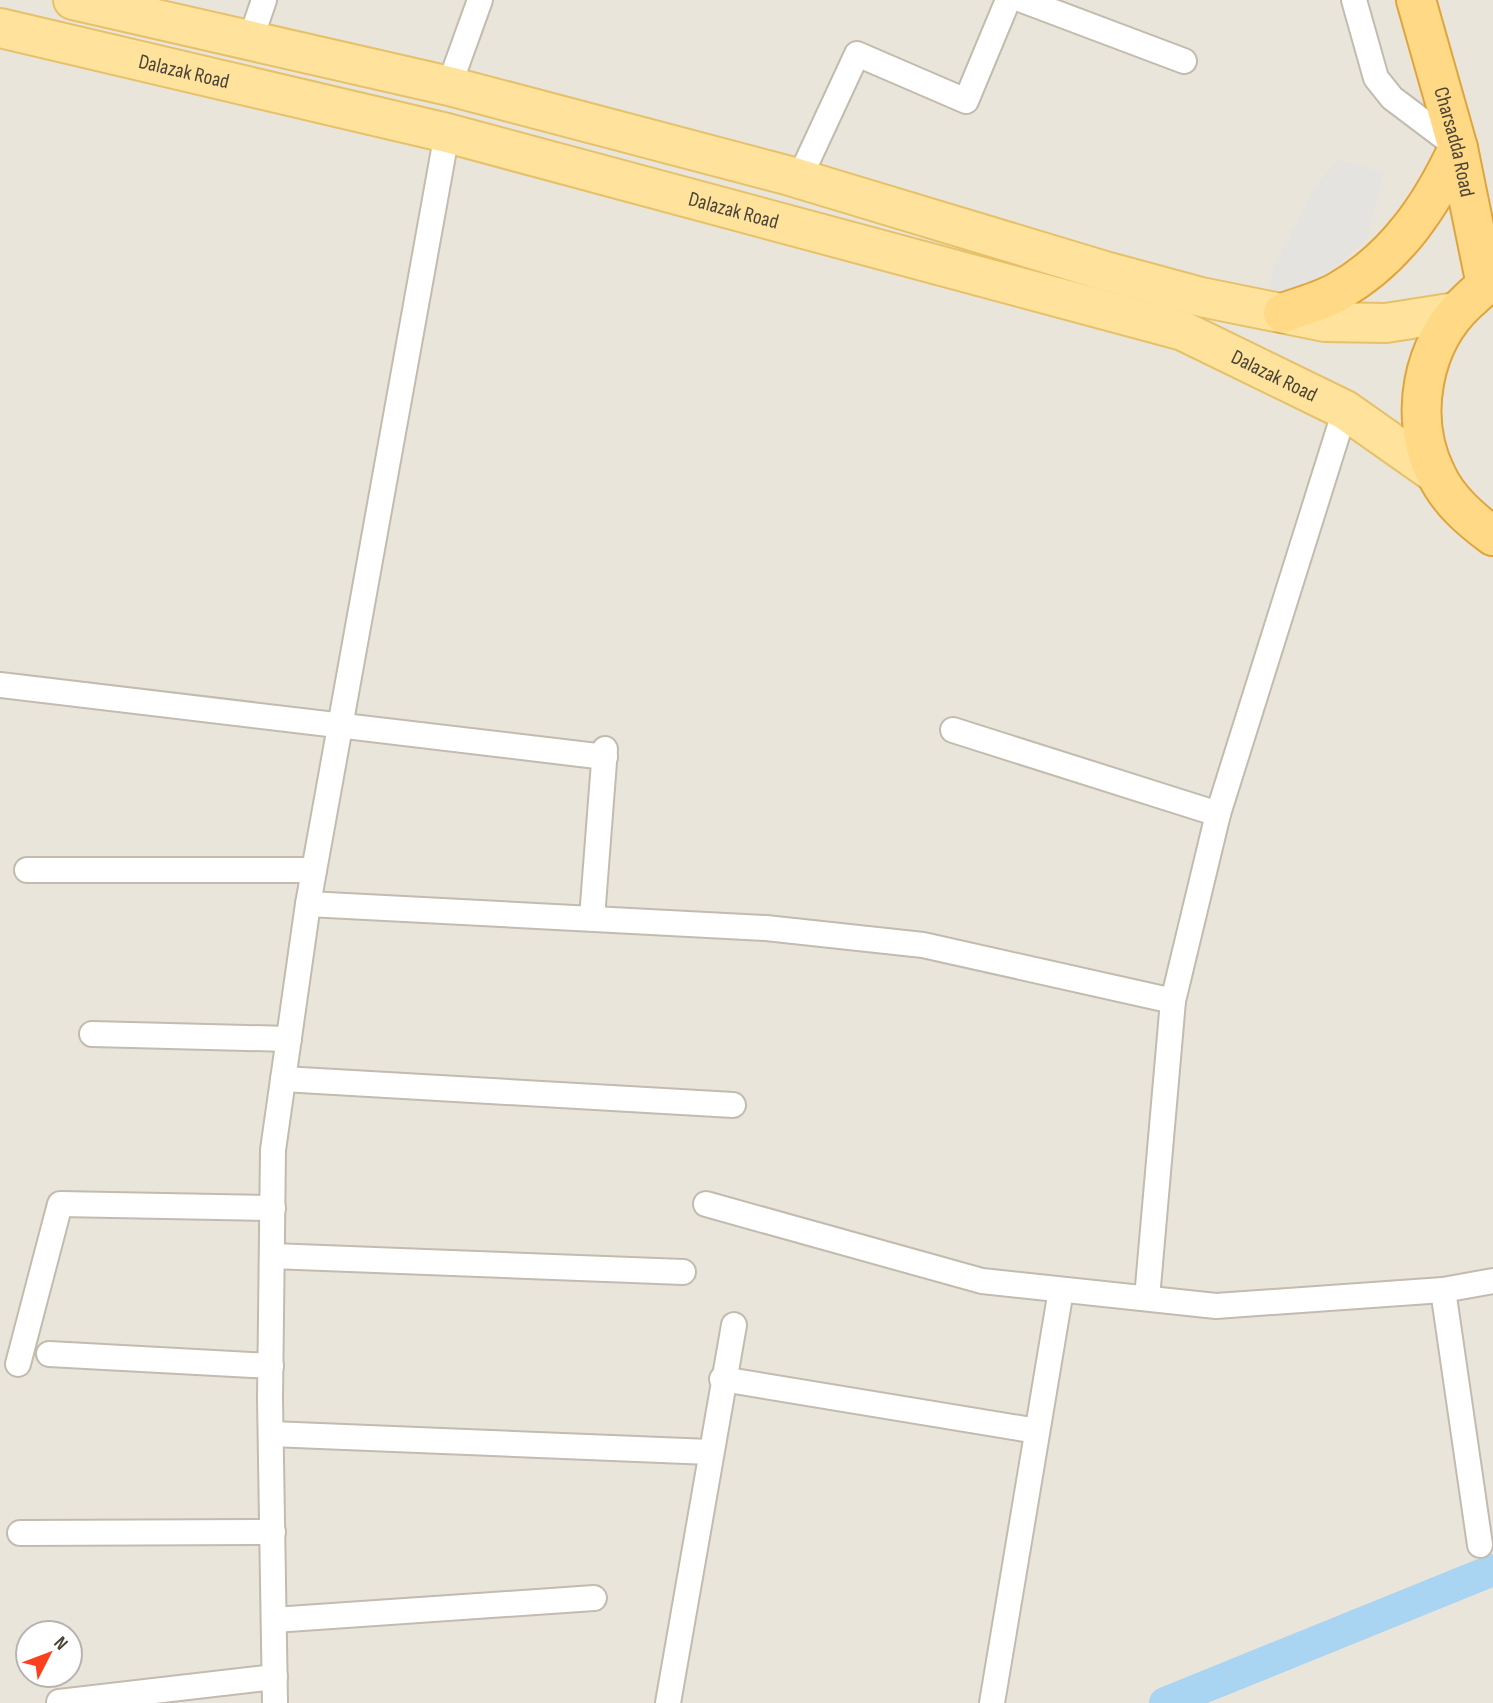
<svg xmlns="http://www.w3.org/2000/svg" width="1493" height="1703" font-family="'Sofia Sans Condensed',sans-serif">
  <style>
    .residential { fill: #eae5da; fill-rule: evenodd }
    .parking { fill: #e5e3e0 }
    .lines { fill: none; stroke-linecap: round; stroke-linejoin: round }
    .canal { stroke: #a9d4f2; stroke-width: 32 }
    .minor-casing { stroke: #c2bbae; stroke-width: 28 }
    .primary-casing { stroke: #e6c16a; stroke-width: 42 }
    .trunk-casing { stroke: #e0a43c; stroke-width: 42 }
    .minor { stroke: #fff; stroke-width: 24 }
    .primary { stroke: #ffe39c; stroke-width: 38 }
    .trunk { stroke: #ffd985; stroke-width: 38 }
    .labels { text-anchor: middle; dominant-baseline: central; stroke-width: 5; stroke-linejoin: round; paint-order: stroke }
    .street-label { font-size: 21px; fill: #4b4439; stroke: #fff }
  </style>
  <rect width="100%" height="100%" fill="#f6f3ec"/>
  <path class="residential" d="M0 0H1493V1703H0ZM28 1633H70V1675H28Z"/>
  <path class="parking" d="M1338 160 1384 172 1368 237 1320 282 1270 295 1272 270 1314 188Z"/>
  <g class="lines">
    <path class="canal" d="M1165 1703 1493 1570"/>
    <defs>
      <g id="minor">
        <path d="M1022 0 1184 61"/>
        <path d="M1354 0 1376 78 1392 98 1457 147"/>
        <path d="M250 41 264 0"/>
        <path d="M449 86 480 0"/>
        <path d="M799 179 857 54 966 101 1008 0"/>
        <path d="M0 685 605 757"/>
        <path d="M953 730 1218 814"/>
        <path d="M27 870H314"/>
        <path d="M308 904 766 928 923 945 1173 1001"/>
        <path d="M592 918 605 749"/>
        <path d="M92 1034 289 1039"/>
        <path d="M283 1079 733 1105"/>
        <path d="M706 1204 982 1281 1216 1306 1443 1290 1493 1281"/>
        <path d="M272 1256 683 1272"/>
        <path d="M1443 1290 1480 1545"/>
        <path d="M1147 1298 1173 1001 1218 814 1345 410"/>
        <path d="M49 1354 271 1366"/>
        <path d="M18 1364 60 1204 273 1208"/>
        <path d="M722 1379 1037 1431"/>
        <path d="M271 1434 710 1452"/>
        <path d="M20 1533 273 1532"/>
        <path d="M274 1620 594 1598"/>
        <path d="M59 1702 275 1677"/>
        <path d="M275 1703 270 1399 273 1150 308 904 447 133"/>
        <path d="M668 1703 734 1325"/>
        <path d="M992 1703 1061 1290"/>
      </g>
      <g id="primary">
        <path d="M73 0 449 86 790 176 1105 271 1201 297 1325 322 1386 323 1456 312"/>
        <path id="s1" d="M0 28 447 133 1183 331 1345 410 1436 474"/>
      </g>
      <g id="trunk">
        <path id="s2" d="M1416 0 1458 148 1486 285"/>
        <path d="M1493 281C1483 286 1476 294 1468 301 1422 343 1408 417 1436 474 1448 500 1470 519 1493 536"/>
        <path d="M1283 313C1301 306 1322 301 1339 291 1396 258 1431 206 1458 148"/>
      </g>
    </defs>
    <use href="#minor" class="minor-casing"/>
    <use href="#primary" class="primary-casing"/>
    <use href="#trunk" class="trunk-casing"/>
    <use href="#minor" class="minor"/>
    <use href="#primary" class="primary"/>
    <use href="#trunk" class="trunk"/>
  </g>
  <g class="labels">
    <g class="street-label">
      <text stroke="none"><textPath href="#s1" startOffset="189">Dalazak Road</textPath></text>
      <text stroke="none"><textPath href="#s2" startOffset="147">Charsadda Road</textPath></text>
      <text stroke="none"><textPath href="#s1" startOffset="756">Dalazak Road</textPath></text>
      <text stroke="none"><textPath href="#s1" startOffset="1323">Dalazak Road</textPath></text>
    </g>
  </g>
  <g transform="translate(49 1654) rotate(48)"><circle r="33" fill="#ffffff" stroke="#b7b4b0" stroke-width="2"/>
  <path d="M0-5L12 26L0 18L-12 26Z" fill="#fc3f1d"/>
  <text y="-10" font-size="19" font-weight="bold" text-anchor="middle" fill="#4b4439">N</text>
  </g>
</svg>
